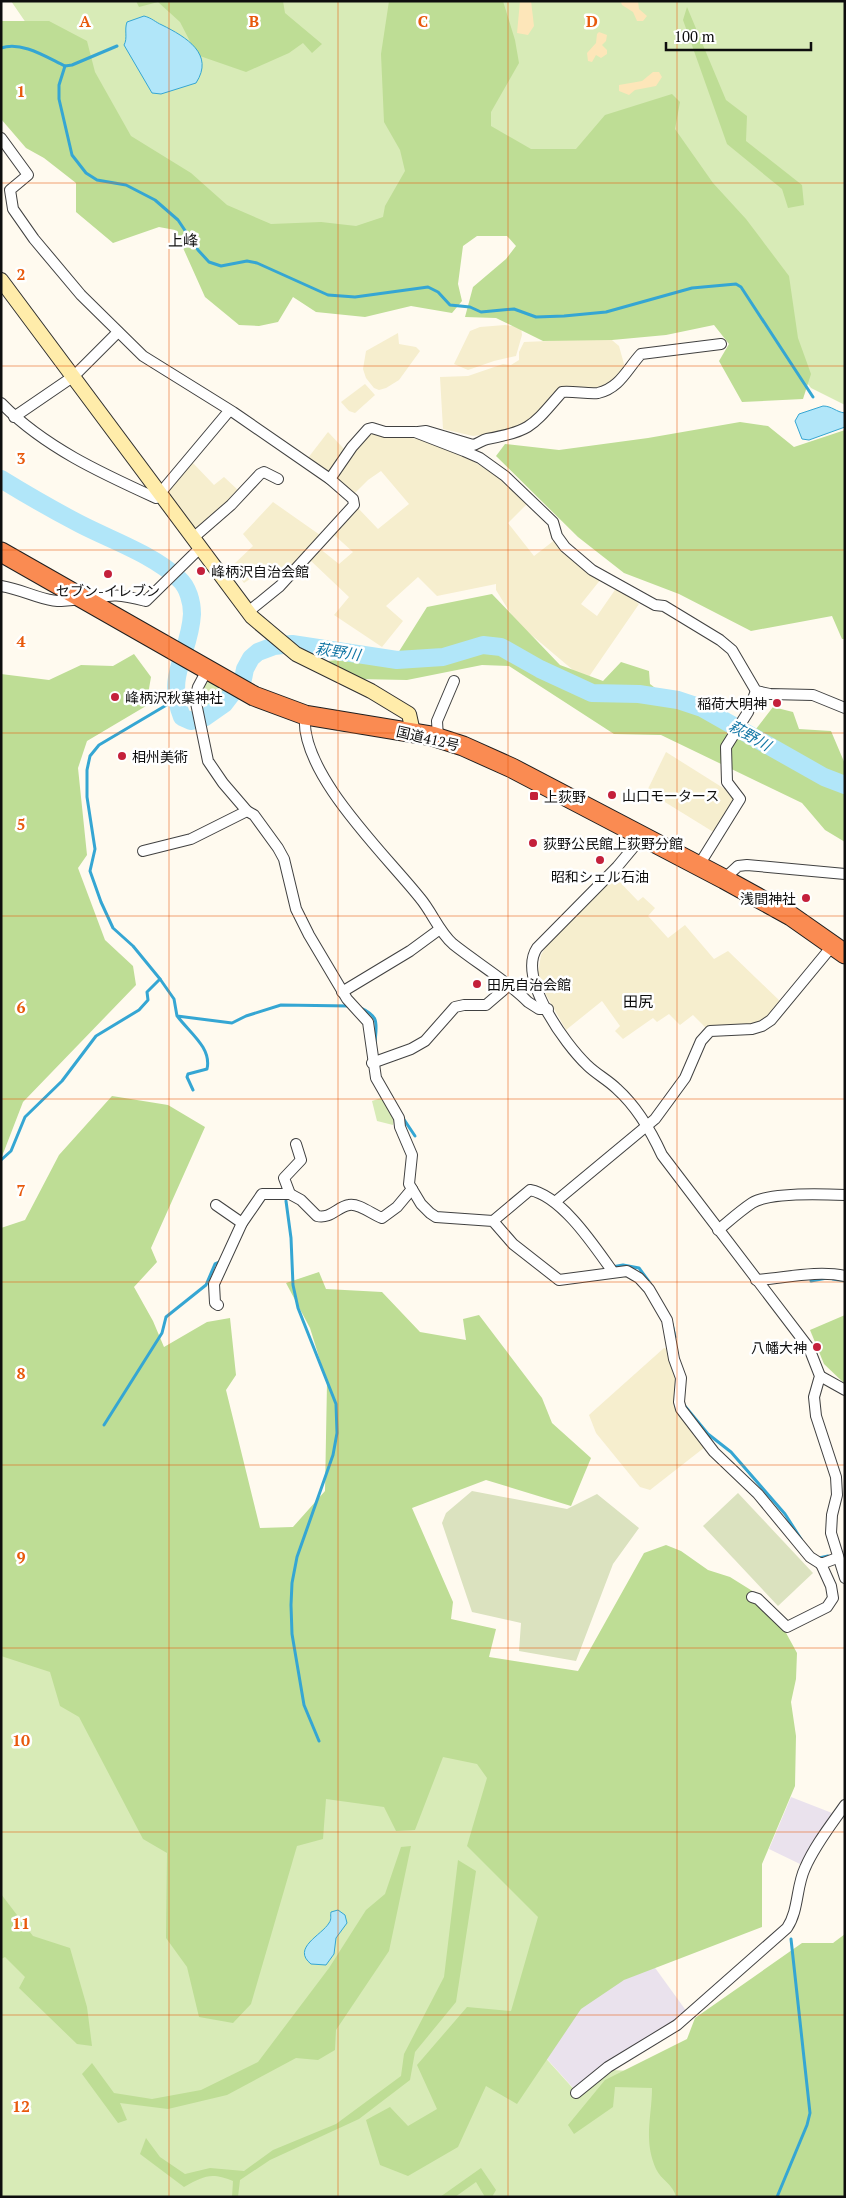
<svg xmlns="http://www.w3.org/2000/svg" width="846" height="2198" font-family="'PT Serif','Noto Sans JP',serif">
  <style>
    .industrial { fill: #eae2ed }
    .farmland { fill: #f6eece }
    .green { fill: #d8ebb7 }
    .forest { fill: #bedd95 }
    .sand { fill: #fde6b9 }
    .cemetery { fill: #dbe2bf }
    .water { fill: #b1e6f9; stroke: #35a6d3 }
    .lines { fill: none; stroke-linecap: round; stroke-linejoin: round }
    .stream { stroke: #35a6d3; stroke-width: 3 }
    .river { stroke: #b1e6f9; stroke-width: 18 }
    .street-casing { stroke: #414141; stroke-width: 12 }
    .secondary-casing { stroke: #303030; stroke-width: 16 }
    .highway-casing { stroke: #1f1f1f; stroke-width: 21 }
    .street { stroke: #fff; stroke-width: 10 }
    .secondary { stroke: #ffecaa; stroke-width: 14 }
    .highway { stroke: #fa8b52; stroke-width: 19 }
    .grid { fill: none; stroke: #e8590c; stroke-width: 1; stroke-opacity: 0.55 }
    .poi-dot { fill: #c4203b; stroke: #fff; stroke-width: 2 }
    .labels { text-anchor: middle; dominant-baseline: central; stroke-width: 5; stroke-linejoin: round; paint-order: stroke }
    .poi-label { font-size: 14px; fill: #0e0e0e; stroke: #fff; text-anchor: start }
    .street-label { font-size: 14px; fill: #0e0e0e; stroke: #fff }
    .neighbourhood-label { font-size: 15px; fill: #0e0e0e; stroke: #fff }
    .water-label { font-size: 15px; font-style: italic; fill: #1276a5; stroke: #fff }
    .grid-label { font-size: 16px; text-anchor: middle; font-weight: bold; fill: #e8590c; stroke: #fff; stroke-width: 5; stroke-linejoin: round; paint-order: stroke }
  </style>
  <rect width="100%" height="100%" fill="#fffaef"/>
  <g class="industrial">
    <path d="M791 1797 832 1813 800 1864 769 1849Z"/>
    <path d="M653 1965 687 2012 575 2090 546 2058 561 2012Z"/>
  </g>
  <g class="farmland">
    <path d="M505 325 521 327 522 335 516 356 494 361 468 370 454 364 470 331 480 327Z"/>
    <path d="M600 330 619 346 624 364 621 374 614 382 598 388 567 387 557 390 534 417 510 432 473 436 443 429 440 377 468 376 503 364 511 365 519 360V352L524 342 548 341Z"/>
    <path d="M398 333 399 344 416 347 420 351 399 380 386 388 379 390 374 388 366 378 363 369 366 351Z"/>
    <path d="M365 384 375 395 355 413 349 411 341 402Z"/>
    <path d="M328 432 344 449 330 471 325 473 308 458Z"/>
    <path d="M372 432 418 439 466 457 496 475 529 502 508 523 534 556 556 539 601 579 581 604 597 616 617 587 639 604 586 681 516 622 496 590V584L437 596 418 577 386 606 403 621 382 647 334 615 349 597 310 560 319 548 339 564 353 552 332 533 357 507 378 529 409 504 381 471 368 480 352 496 335 477 363 437Z"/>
    <path d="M191 461 214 485 224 477 239 491 209 521 194 532 167 494 168 488Z"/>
    <path d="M273 502 320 535 284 577 273 569 264 575 259 573 244 583 232 566 253 546 243 534Z"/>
    <path d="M666 752 728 791 734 799 715 833 647 791Z"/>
    <path d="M613 875 638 901 643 897 655 908 648 916 668 938 685 925 714 959 728 951 782 1003 763 1024 707 1029 693 1015 680 1025 669 1014 657 1022 653 1018 623 1039 615 1031 620 1026 602 1001 566 1030 540 984 538 973 541 955 548 943Z"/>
    <path d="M664 1348 668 1349 678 1384 673 1405 705 1447 650 1490 640 1487 605 1444 596 1433 589 1415Z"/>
  </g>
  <g class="green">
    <path d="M11 1H845V405L811 388 743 302 563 210 332 274 140 189Z"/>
    <path d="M207 680 226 690 218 701 208 709 205 701 199 699 201 690Z"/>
    <path d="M381 1098C387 1105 395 1115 393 1125L377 1121 372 1101Z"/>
    <path d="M1 1508 490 1764 553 1916 523 2033 579 2095 611 2070 654 2072 719 2197H1Z"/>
  </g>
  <g class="forest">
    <path d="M136 1H283L285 13 322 44 312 53 303 43 289 53 246 72 197 55 180 22 158 2 139 7Z"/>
    <path d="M389 1H503L515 40 519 63 491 112V126L531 149H576L605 115 672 94 680 102 675 129 713 183 746 219 789 276 798 338 811 374 803 399 742 402 719 361 729 344 714 325 666 335 612 340 543 341 496 318 465 317 473 287 506 259 516 246 507 236H477L463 246 458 284 462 301 452 313 411 306 365 317 316 312 293 297 278 322 259 326 239 325 205 297 175 230 159 227 113 243 76 212V183L44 158 26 148 1 119V21H49L87 41 95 72 131 136 191 173 227 205 271 224 321 222 356 226 383 217 385 206 405 171 400 150 384 122 381 54Z"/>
    <path d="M687 7 726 100 747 116 746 141 802 185 804 205 788 208 782 189 727 144 683 20Z"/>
    <path d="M740 422 768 426 794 447 845 430V639H842L832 616 751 631 679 594 624 573 578 537 496 456 505 444 559 450 648 438Z"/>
    <path d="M492 594 560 665 603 681 621 662 649 671 650 684 684 710 756 729 773 707 793 712 799 729 831 731 845 764V842L825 830 802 803 661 735 614 734 509 666 482 665 407 680 357 679 328 661 347 659 367 662 398 653 427 607Z"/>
    <path d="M134 654 151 677 146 706 87 741 78 768 87 855 78 868 105 940 133 966 136 985 23 1102 1 1159V674L49 680 81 665 113 666Z"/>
    <path d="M112 1096 168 1105 205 1127 151 1248 157 1262 134 1287 153 1321 164 1347 207 1322 230 1318 236 1375 226 1390 260 1528 293 1527 325 1491 327 1383 310 1328 286 1283 319 1272 326 1289 382 1292 420 1332 466 1340 463 1319 479 1315 542 1398 552 1423 591 1458 571 1506 486 1480 412 1508 453 1602 451 1619 496 1629 489 1657 578 1671 644 1553 666 1545 681 1551 708 1570 730 1577 754 1592 785 1631 797 1653 796 1679 791 1702 796 1736 795 1786 762 1864V1927L624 1980 581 2009 517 2104 486 2086 458 2147 408 2176 380 2165 366 2120 390 2107 408 2126 437 2109 417 2065 467 2007 511 2011 538 1917 467 1846 487 1778 477 1764 443 1757 415 1830 396 1831 384 1807 326 1799 323 1839 297 1846 251 2004 233 2023 199 2017 187 1967 166 1938 167 1853 143 1839 79 1717 60 1706 50 1672 1 1656V1228L25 1220 59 1155Z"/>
    <path d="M845 1315V1384L824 1364 810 1330Z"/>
    <path d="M411 1846 389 1951 336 2030 335 2050 318 2060 296 2058 227 2095 168 2109 120 2103 127 2120 118 2123 82 2074 92 2063 114 2093 152 2099 201 2090 258 2062 329 1968 366 1910 385 1894 401 1847Z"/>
    <path d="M458 1860 476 1871 456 2002 415 2052 410 2080 359 2119 270 2160 240 2180 238 2197H232L233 2181C211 2172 204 2176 184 2187L140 2154 146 2138 160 2157 185 2174 210 2168 244 2171 273 2150 336 2124 401 2076 404 2054 444 1977Z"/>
    <path d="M1 1894 33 1936 70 1948 87 2007 92 2046 77 2044 19 1988 25 1977 5 1957 1 1959Z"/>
    <path d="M845 1934V2195L843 2197H676C673 2184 661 2180 656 2169 643 2140 652 2117 652 2088L615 2087 613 2107 574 2134 568 2125 605 2080 687 2039 695 2018 802 1943H833Z"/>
    <path d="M481 2168 496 2190 492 2197H485L476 2182 455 2197H440Z"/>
  </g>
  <g class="sand">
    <path d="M520 1H531L534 26 528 35 517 33Z"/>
    <path d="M638 1 639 9 647 16 643 21H637L633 12 622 5 621 2Z"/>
    <path d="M599 32 607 35 606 41 602 45 607 50V54L601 58 596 55 592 62 588 61 587 53 596 43 597 34Z"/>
    <path d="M653 72H659L662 77 656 86 635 90 629 95 619 91V85L642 81Z"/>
  </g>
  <g class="cemetery">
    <path d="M472 1491 567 1509 597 1494 639 1528 613 1564 576 1661 519 1651 521 1623 472 1612 442 1523 446 1513Z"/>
    <path d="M738 1493 813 1573 778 1606 703 1526Z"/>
  </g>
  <g class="water">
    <path d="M144 16C152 18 155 22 162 25 186 37 215 54 196 83L161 94 152 93 124 45C128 38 124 30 127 22Z"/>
    <path d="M823 406C832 406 836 412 845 413V427L809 440 802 439 795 421 799 414Z"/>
    <path d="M338 1910 345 1915 347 1923 336 1938 334 1954 326 1965 311 1964C291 1948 322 1935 329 1923 332 1919 330 1916 331 1912Z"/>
  </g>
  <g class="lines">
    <g class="stream">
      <path d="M1 48C22 41 46 57 65 66L72 65 117 46"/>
      <path d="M65 66 59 85V99L72 155 86 173 97 180 126 185 155 200 178 220 198 250 209 262 221 266 247 261 257 263 328 295 355 297 428 287 438 292 450 305 470 307 481 312 514 309 536 317 564 316 606 312 692 288 736 284 741 287 813 397"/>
      <path d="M175 700 99 745 90 756 87 770V797L95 849 90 871 101 902 113 928 133 946 160 979 174 999 177 1016 232 1023 246 1016 281 1005 350 1006"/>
      <path d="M359 1007C381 1017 376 1023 375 1044"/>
      <path d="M178 1017C189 1032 212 1048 207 1069L188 1074 187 1077 193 1090"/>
      <path d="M403 1118 415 1136"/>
      <path d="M1 1160 11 1151 25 1117 62 1081 96 1036 139 1010 148 1000 147 992 160 979"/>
      <path d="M286 1201 291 1238 293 1285 298 1308 336 1404 337 1433 333 1455 297 1557 292 1583 291 1605 292 1634 304 1705 319 1741"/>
      <path d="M612 1267 623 1265 639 1268 650 1283"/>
      <path d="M833 1279 845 1281"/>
      <path d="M811 1281 827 1278"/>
      <path d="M672 1324 675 1337"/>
      <path d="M684 1405 708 1434 731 1452 785 1514 801 1539"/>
      <path d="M104 1425 162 1333 166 1317 206 1285 215 1264 222 1261"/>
      <path d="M819 1558 828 1556"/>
      <path d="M777 2197 807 2125 810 2113 791 1939"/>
    </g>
    <path class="river" d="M1 479C27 495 53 510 80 524 113 541 152 554 179 579 188 587 192 602 192 614 190 654 165 674 182 717L191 721 204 718 224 704 243 679 245 669 251 658 258 652 274 646 292 644 397 660 443 657 483 645 501 647 540 669 592 693 639 694 678 700 702 708 824 777 845 785"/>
    <defs>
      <g id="street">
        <path d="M1 138 28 175 10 190 13 209 34 239 81 295 143 356 233 412 330 479 353 499 354 505 280 586 248 612"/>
        <path d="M1 403C44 447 101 473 156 498L229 411"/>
        <path d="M14 417 74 376 118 332"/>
        <path d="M418 432 426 431 473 445C478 444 482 440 487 439 532 431 533 425 562 392 573 391 588 394 598 393 620 388 627 369 641 354L721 344"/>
        <path d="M330 479 352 447 368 429 372 428 385 432H415L464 451 480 458 505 476 553 522 557 536 565 547 592 570 655 605 664 606 720 640 732 650 756 691 770 694 813 695 845 708"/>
        <path d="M193 538 231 505 260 474 264 472 278 479"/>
        <path d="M1 586C32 591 49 608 81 598"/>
        <path d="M89 603C107 591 126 596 146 601L200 548"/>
        <path d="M207 670 198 687 195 698 208 761 223 783 247 811 254 815 278 848 284 859 296 909 309 935 347 999 368 1022 376 1078 399 1118 400 1127 412 1155 409 1184 421 1204 430 1213 436 1217 493 1221 513 1244 559 1280 627 1271 639 1278 649 1289 667 1320 674 1359 681 1378 679 1402 681 1409 714 1452 758 1494 810 1557 821 1564 837 1558"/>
        <path d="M305 715C299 773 386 855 420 898 432 912 439 932 453 944 478 964 506 980 528 1002L539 1009H548"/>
        <path d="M438 738 437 721 454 681"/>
        <path d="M642 837 617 867 537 948C517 978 565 1044 587 1065 596 1074 608 1080 617 1089 637 1107 651 1131 662 1155L809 1348 820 1376 814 1397 816 1416 836 1477 837 1495 832 1515 831 1533 845 1578"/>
        <path d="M143 851 191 839 247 811"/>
        <path d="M699 865 740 799 727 782 726 747 748 712 756 691"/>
        <path d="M724 879 738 866 747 865 845 874"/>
        <path d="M342 992 410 951 440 929"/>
        <path d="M372 1063 411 1049 425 1041 455 1007 464 1005H486L508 986"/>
        <path d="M290 1194 301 1200 317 1216C331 1219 337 1207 349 1205 359 1203 373 1215 382 1218L397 1207 412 1189"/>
        <path d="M555 1202 655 1119 685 1078 701 1041 710 1031 752 1029 762 1026 771 1020 833 945"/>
        <path d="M216 1205 242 1223"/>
        <path d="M493 1221 530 1190C562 1196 595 1247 613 1272"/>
        <path d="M718 1230C729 1221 740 1211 752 1203 769 1192 823 1194 845 1195"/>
        <path d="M756 1280C785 1278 817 1270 845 1276"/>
        <path d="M218 1305 215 1303 214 1284 242 1223 262 1194H290L284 1178 301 1160 296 1144"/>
        <path d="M820 1376 845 1390"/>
        <path d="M752 1597 758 1599 787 1627 827 1607 833 1598 831 1586 821 1564"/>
        <path d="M576 2093 608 2067 677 2025 787 1928C799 1910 796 1887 805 1868 815 1845 831 1825 845 1805"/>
      </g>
      <path id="secondary" d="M1 280 252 617 296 654 371 691 409 714 413 732"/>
      <path id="highway" d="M1 552 254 696 305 715 432 736 463 746 512 768 724 879 791 916 845 954"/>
    </defs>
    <use href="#street" class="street-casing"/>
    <use href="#secondary" class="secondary-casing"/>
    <use href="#highway" class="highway-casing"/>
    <use href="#street" class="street"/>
    <use href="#secondary" class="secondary"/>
    <use href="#highway" class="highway"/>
  </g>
  <path class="grid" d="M169 1V2197M338 1V2197M508 1V2197M677 1V2197M1 183H845M1 366H845M1 550H845M1 733H845M1 916H845M1 1099H845M1 1282H845M1 1465H845M1 1648H845M1 1832H845M1 2015H845"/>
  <g class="poi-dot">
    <circle cx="201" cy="571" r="5"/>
    <circle cx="108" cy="574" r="5"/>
    <circle cx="115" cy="697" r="5"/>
    <circle cx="777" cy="703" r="5"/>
    <circle cx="122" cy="756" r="5"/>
    <circle cx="612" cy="795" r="5"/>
    <rect x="529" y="791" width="10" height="10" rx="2.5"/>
    <circle cx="533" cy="843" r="5"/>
    <circle cx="600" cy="860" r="5"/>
    <circle cx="806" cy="898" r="5"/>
    <circle cx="477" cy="984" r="5"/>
    <circle cx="817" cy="1347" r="5"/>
  </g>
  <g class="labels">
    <g class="poi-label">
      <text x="211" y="571">峰柄沢自治会館</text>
      <text x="108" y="590" text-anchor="middle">セブン-イレブン</text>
      <text x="125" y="697">峰柄沢秋葉神社</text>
      <text x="767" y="703" text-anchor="end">稲荷大明神</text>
      <text x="132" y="756">相州美術</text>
      <text x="622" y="795">山口モータース</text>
      <text x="544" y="796">上荻野</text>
      <text x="543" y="843">荻野公民館上荻野分館</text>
      <text x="600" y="876" text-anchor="middle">昭和シェル石油</text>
      <text x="796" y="898" text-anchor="end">浅間神社</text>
      <text x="487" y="984">田尻自治会館</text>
      <text x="807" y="1347" text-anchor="end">八幡大神</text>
    </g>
    <g class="street-label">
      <text transform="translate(428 738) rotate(13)">国道412号</text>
    </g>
    <g class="neighbourhood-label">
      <text x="183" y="240">上峰</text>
      <text x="638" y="1001">田尻</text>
    </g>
    <g class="water-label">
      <text transform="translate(338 651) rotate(9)">萩野川</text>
      <text transform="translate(750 735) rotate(29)">萩野川</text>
    </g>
  </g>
  <g class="grid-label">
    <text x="85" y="27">A</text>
    <text x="254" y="27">B</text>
    <text x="423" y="27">C</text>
    <text x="592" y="27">D</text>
    <text x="21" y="97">1</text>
    <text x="21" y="280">2</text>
    <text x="21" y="464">3</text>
    <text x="21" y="647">4</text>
    <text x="21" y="830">5</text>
    <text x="21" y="1013">6</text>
    <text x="21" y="1196">7</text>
    <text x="21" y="1379">8</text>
    <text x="21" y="1563">9</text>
    <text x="21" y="1746">10</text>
    <text x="21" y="1929">11</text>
    <text x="21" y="2112">12</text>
  </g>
  <rect width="846" height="2198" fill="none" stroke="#0e0e0e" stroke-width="5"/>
  <path d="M666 42v8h145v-8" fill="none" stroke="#0e0e0e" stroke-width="2.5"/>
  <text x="674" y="42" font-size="15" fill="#0e0e0e" stroke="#ffffff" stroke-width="4" paint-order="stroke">100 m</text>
</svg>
